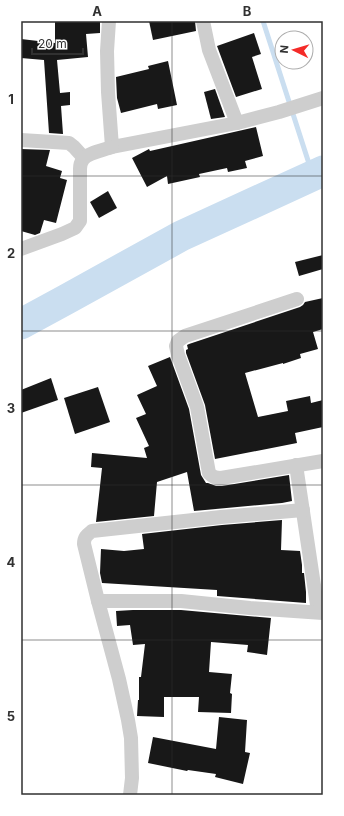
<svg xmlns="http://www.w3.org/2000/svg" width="344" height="816" font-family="Inter,sans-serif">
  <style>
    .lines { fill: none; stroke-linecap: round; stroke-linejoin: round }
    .stream { stroke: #cadef0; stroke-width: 5 }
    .river { stroke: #cadef0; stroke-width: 31 }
    .building { fill: #181818 }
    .street { stroke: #cecece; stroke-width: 14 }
    .grid { fill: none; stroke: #313131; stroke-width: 1; stroke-opacity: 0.55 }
    .neatline { fill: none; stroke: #313131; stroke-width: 1.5 }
    .grid-label { font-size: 13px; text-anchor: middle; font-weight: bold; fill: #313131 }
  </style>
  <rect width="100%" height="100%" fill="#fff"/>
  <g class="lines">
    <path class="stream" d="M263 21 313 176"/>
    <path class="river" d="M21 324 67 299 181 236 323 171"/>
  </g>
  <g class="building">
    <path d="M55 21H100V33L86 34 88 57 57 60 60 93 70 92V105L61 106 63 134 49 133 44 60 21 58V39L55 43Z"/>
    <path d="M149 21H195L196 31 153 40Z"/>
    <path d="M254 33 261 54 252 57 262 89 236 97 217 46Z"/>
    <path d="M168 61 177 105 158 109 157 104 121 113 117 98 116 77 149 69 148 66Z"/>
    <path d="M215 89 225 117 211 119 204 92Z"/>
    <path d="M256 127 263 156 245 161 247 168 228 172 227 168 199 174 200 177 168 184 167 176 147 187 132 158 149 149 150 151Z"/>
    <path d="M21 149 50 150 46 166 62 171 60 178 67 180 56 223 44 220 40 233 35 235 21 231Z"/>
    <path d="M108 191 117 208 99 218 90 202Z"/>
    <path d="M323 255V269L299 276 295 262Z"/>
    <path d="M323 298V329L313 332 318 349 300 354 301 358 283 364V363L245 373 258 417 288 411 286 401 310 396 311 403 323 400V427L295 433 297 443 215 459 205 405 186 353V350L188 349 187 345 189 344 300 307 303 305 305 302Z"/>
    <path d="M170 357 189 409 201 475 206 483H208L216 486H222L289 475 292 501 282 503 194 511 187 472 157 482 154 516 96 522 102 468 91 467 92 453 147 458 144 448 149 446 136 418 146 414 137 395 157 386 148 366Z"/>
    <path d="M51 378 58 400 21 413V390Z"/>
    <path d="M98 387 110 422 75 434 64 398Z"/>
    <path d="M282 520 281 550 300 551 302 565V573H304L306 592V603L217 596V590L102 583 100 573 101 549 124 551 144 549 142 534 222 525Z"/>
    <path d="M133 610H181L271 618 267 655 247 652 248 645 211 642 209 672 232 674 230 693 232 694 231 713 198 712 199 697H164V717L137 716 138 700H139V677H141L145 644 133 645 130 625 117 626 116 611Z"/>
    <path d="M219 717 247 720 245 752 250 753 243 784 215 777 216 774 188 770 187 771 148 763 153 737 216 749Z"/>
  </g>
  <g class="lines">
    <g class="street">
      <path d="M109 21 107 51 108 92 112 147 237 123 279 112 323 98"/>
      <path d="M203 21 209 50 237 123"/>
      <path d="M21 140 69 143 74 147 84 158"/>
      <path d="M21 249 62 234 75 228 80 221V169C80 165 81 162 83 159 88 153 104 150 112 147"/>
      <path d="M297 299 185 336 178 341 176 346 178 355 197 407 209 473C213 477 215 478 221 478L323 461"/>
      <path d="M296 465 318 612"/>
      <path d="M98 601H181L250 608 323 613"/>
      <path d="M130 795 132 778 131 738 128 720 119 679 98 601 84 544C84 537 87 535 92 531L221 517 303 510"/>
    </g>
  </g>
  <path class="grid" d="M172 21V795M21 176H323M21 331H323M21 485H323M21 640H323"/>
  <rect width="344" height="816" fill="none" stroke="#ffffff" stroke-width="44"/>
  <g transform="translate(294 50) rotate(275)"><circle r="19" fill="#ffffff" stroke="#adadad"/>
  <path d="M0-3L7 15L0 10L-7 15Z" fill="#f42b28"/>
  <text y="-6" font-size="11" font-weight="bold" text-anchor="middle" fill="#313131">N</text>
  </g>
  <path d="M32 48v6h51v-6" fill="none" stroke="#313131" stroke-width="2"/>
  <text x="38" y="48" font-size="12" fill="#313131" stroke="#ffffff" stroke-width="3" paint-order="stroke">20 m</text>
  <rect x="22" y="22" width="300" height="772" class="neatline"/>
  <g class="grid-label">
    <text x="97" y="16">A</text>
    <text x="247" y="16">B</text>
    <text x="11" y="104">1</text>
    <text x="11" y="258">2</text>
    <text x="11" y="413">3</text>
    <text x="11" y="567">4</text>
    <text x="11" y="721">5</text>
  </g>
</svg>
